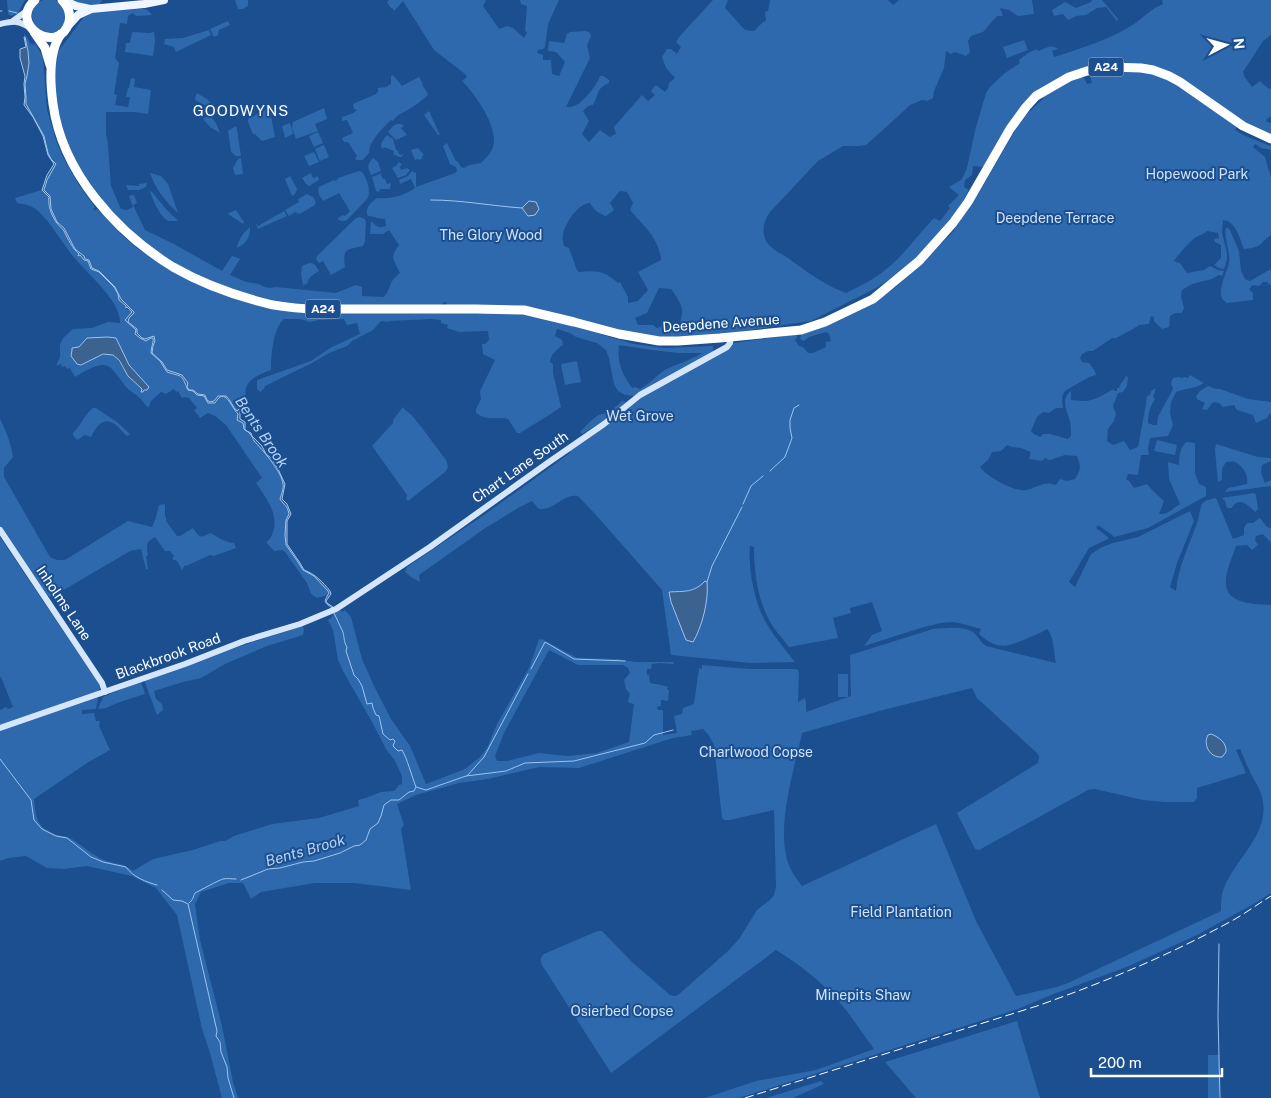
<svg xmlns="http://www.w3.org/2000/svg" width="1271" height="1098" font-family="'Public Sans',sans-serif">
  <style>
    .green { fill: #2e69ad; fill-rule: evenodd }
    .water { fill: #3c6290; stroke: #9cc4f0 }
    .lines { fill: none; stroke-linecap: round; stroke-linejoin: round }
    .stream { stroke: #9cc4f0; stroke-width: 1 }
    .secondary { stroke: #d6e6fa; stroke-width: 6 }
    .primary { stroke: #f0f6ff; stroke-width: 8 }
    .highway { stroke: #fff; stroke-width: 9 }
    .rail { stroke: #fff; stroke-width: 1; stroke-dasharray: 9 4; stroke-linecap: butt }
    .labels { text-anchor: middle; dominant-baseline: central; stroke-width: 4; stroke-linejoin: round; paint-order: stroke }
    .shield { fill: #1b4f8f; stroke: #bbcadd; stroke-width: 1 }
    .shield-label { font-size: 12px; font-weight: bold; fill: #fff }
    .park-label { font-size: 14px; fill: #cfe3fa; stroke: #1b4f8f }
    .street-label { font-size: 14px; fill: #fff; stroke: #1b4f8f }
    .neighbourhood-label { font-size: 15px; letter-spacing: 1px; fill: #fff; stroke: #1b4f8f }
    .water-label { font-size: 15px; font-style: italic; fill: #b5d3f5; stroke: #1b4f8f }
  </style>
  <rect width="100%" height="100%" fill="#1b4f8f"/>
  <g class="green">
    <circle cx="49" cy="16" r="17"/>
    <path d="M7 0H25L18 13 11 16 8 14Z"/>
    <path d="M69 0H102V1L99 6 89 7Z"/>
    <path d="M235 0H248V6L243 9H238Z"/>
    <path d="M389 0H486L483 6 499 29 507 26 513 28 524 38 527 32 525 31 527 6 521 4 520 0H559L548 24 545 47 543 49 538 50 537 53 543 55V60H551L552 74 559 76 565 62 556 52 548 51 549 41 564 43 567 34 570 32 586 31 590 33 591 36 587 45 590 58 566 107C568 107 572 107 574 106 583 103 597 85 600 76H603L609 80V83C596 88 599 95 593 105L588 106 583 111 589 121 582 134 589 142 600 130 610 137 616 134 614 127 642 95 648 101 655 95 651 91 656 85 665 92 668 88 669 83 675 78 666 68 662 57 667 49H671L677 54 681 47 676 42 679 37 713 0H728L725 8 745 30 754 31 763 22 766 21 765 12 768 11 770 0H888L893 5 899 0H1032L1034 14 1018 16 1009 10 1000 8 1003 16H997L983 32 971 36 968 41 970 52 966 56 955 52 951 54 946 51 944 68 934 91 933 98 927 101 922 100 910 105 894 120 866 145 859 146H843L818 161 770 212C764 221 761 230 766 241 771 249 781 254 788 258 806 271 824 285 846 293 856 288 867 283 877 276 900 261 915 238 934 218L940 221 950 208 948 206 959 195 949 187 961 180 964 175 967 168 976 127 986 93 990 87 1005 73 1020 63 1019 60 1028 53 1037 49 1038 51C1045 49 1051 43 1058 49L1052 51 1054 57C1082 48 1109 40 1134 24 1144 17 1152 8 1163 4L1162 0H1271V35L1263 41 1243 72 1244 76 1252 87 1260 81 1269 89 1271 88V116L1266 120 1267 122 1271 123V135L1245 124 1152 67 1068 74 1053 81 1027 101 1017 112 984 167 973 166 972 175 965 180 964 187 969 190 955 214 913 263 878 287 811 321 717 335 661 337 622 332 538 308 513 305 447 306 446 302H444L441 306 319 305 290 303 250 296 217 285 172 262 146 245 103 203 72 158 57 114 54 68 57 50 60 49 84 17C96 8 113 11 127 10 132 10 138 8 143 9 147 9 150 12 152 15L136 16 133 13 131 14 128 16 127 24 120 23 115 58 119 63 114 94 117 95 115 105 128 107 130 97H126L128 88H129L131 78 135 79 134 87 151 90 148 114 134 112H106V133L108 145 111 186 121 209 127 210 133 207 129 196 134 195 137 203 133 205 145 230 174 244 222 271 232 256 240 259 230 275 246 282 259 284 264 287 270 288 276 287 336 293 356 285 362 287V296L384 297C393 286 387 283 400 273 394 260 389 258 399 245L389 230 383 234H370L371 221C377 226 377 229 386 226L385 219 376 218 375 217 368 216C364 209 371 202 377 198 392 199 403 196 415 188L411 179 400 184 399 180 408 176 412 171 416 173V187L455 173 457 171 456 167 450 164 443 146 447 143 456 161 458 162 461 167 464 168 469 165 481 163C486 158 491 153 493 147 499 127 475 94 462 81L467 77 465 74 434 50 403 1 394 11 393 9 390 7 387 2ZM620 191 627 192 633 203 630 210C644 226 659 238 661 260L638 272 648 290 638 301 628 303V297L620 282 618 283C605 271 596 270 579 272L577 270 569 248 564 246C563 242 562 238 563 234 565 224 578 203 590 203 594 210 599 214 606 216L614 210 610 203ZM659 288 671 289C680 302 685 307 680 323 672 325 664 325 657 328L653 325H638L635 318 647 313Z"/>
    <path d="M1092 0H1102L1118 19 1117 21 1106 7 1097 8 1086 15 1076 16 1068 20 1063 14 1054 16 1052 10 1065 2 1076 8 1091 2Z"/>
    <path d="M228 21 230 25 219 30 218 35 214 37 210 29Z"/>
    <path d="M209 30 211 35 176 52 174 47 164 44 165 39 183 38Z"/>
    <path d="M132 32 149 33 154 32 155 41 153 56 125 52 126 43H130Z"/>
    <path d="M24 33 31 44 34 45V43L36 45 43 57 47 110 57 143 63 157 79 185 95 207 93 209 95 211 97 209 121 234 137 248 171 271 217 293 256 305 310 313 489 312 521 314 534 316 583 329 634 344 665 348 712 346H713V351L711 355 654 384 634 396 625 395 618 391 614 384 609 358 606 350 597 343 576 337 570 333 557 329 555 336 562 340 563 345C556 350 551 354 550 362L553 364V373L561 407 549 415 520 433H517L508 419C494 416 490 422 476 413V409L481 399 480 391 495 360 483 354 482 344H485L489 340 488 331 459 332 447 328 448 325 441 323V320L431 319 390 321 388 322 381 321 373 330 352 341 347 346 329 353 312 363 265 386 264 389 260 392 257 389V380L311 361 330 348 360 334 357 323 347 325 344 319 318 320 310 322 300 319H284C273 328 271 356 271 370 256 375 239 383 248 402L239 411 236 410C232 405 230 400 226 396H218L214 401 210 402 207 400 205 395 198 394 193 390H189L193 391 197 395 204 396 208 403H215L218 398 225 397 238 414 237 420 244 423V429L250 434 252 439 261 447 277 470 284 484 280 499 282 502 286 504 289 514 286 520 285 535 286 545 298 562 303 570 314 576 323 584 329 593 328 595 317 598 311 594 307 583 285 552 282 550 274 551 266 542C270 540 271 537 273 532 279 514 266 498 256 483L262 478 226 425 215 416 208 413 200 418 194 410 197 408 189 398 184 397 182 398 178 391 176 392 174 389 166 394 161 392 151 401 149 407 146 406C142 397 133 394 126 387 121 381 117 374 111 368 102 359 84 372 75 377L70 368 67 369 65 366 62 367 61 364 56 366 60 357V344L63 338 73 329 92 328 108 322 120 323C121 299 82 270 69 251 59 238 50 222 38 211 31 205 25 204 17 203L15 198 42 190 49 197C48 206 51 214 56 222 58 225 60 225 62 228 69 236 71 247 79 254L78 256 80 255 85 260 88 261 91 269 99 272 114 287 118 294 119 300 126 307V308L132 312 125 320 136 330 135 334 140 338 146 341 153 337C154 341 151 348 151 353L163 364 152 353C153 347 155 342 154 336L145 339 142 338 136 333 137 329 128 322 129 318 134 313V312L121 299 115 287 99 271 92 268 89 260 85 259 84 256 75 249 64 228 57 222 51 209 50 196 44 190 47 180 56 164 51 159 48 153 44 136 26 104V97L25 84 27 76 29 63 28 51ZM108 337 116 338 129 365 149 387 147 390 142 392V389L141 388C137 384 133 381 129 377 118 364 118 347 96 357 89 360 84 366 77 364L71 356 72 350V348L79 347 87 338ZM619 345 652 350 678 353H702C691 360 680 363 669 368 658 373 651 383 640 389L635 387 632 388C622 373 617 364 619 345Z"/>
    <path d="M1024 40 1028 50 1007 58 1003 47Z"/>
    <path d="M1116 70 1146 72 1170 80 1236 127 1235 130C1244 136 1260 142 1271 146V150L1261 148 1255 144 1253 147 1265 157 1271 178V235C1258 244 1264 247 1244 249 1240 239 1236 221 1223 220 1223 224 1222 229 1222 232 1224 246 1231 254 1224 269L1219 268 1214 265 1221 258V245L1215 242 1214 239 1219 238 1218 233 1207 231C1204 234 1200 235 1196 237 1190 241 1178 255 1174 261L1180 263 1187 273 1204 270 1210 266 1218 270 1224 271 1222 276 1219 275 1212 279 1192 284 1182 290 1181 297 1184 308 1182 313H1175L1170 316 1169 327 1162 329 1154 321V317L1151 316 1149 324 1139 325 1133 329 1116 338H1112L1093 351H1088L1082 354 1080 358 1082 362 1089 363 1095 371 1096 375 1089 377 1065 391C1061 396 1062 402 1063 408H1056L1049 413 1043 412 1037 417 1031 431 1034 434 1040 437 1043 434H1050L1068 439 1071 436C1071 430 1071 424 1069 418 1066 409 1061 398 1071 391V400C1076 400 1079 401 1084 401 1095 401 1104 394 1114 389V391H1117V388H1119C1120 383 1124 381 1126 376L1128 377 1127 386 1123 392 1118 393 1113 406 1116 414 1114 421 1108 429 1107 441 1113 445 1124 441 1130 450 1138 447 1146 404 1147 396 1150 395 1151 391 1156 388 1153 397 1155 399C1150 406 1148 414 1148 423L1153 425H1157L1158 417 1173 389 1171 383 1173 378 1178 377 1182 378 1185 377 1188 378 1190 375 1204 383C1194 389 1186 388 1176 392L1171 402 1170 413 1173 425 1168 436 1150 438 1148 449 1149 455H1141L1138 475 1128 474 1126 479 1129 481 1134 488 1147 484 1152 490 1164 501 1159 514C1168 515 1173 508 1180 504L1169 479 1168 462 1179 465C1179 457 1180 448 1186 442L1195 443V473L1199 484 1206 487V496L1148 528 1114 537 1112 535 1098 525 1096 528 1108 537V539L1089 548 1069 582 1075 587 1091 554 1102 547 1113 543 1138 537 1190 511 1194 521 1177 563 1170 587 1176 591C1178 567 1189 546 1197 523 1199 518 1200 508 1202 504 1205 500 1211 499 1216 498L1233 539 1244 535V528L1247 523H1253L1260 518 1267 527 1271 528V543L1263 534 1256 536 1255 540 1258 545 1252 550 1247 545 1236 546C1233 556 1226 570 1226 580 1224 605 1254 604 1271 605V893L1257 902 1197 935 1129 966 1051 995 1018 1009 739 1098H705L756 1081 816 1070 874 1049C860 1030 848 1010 831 993 815 977 796 962 776 950L611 1073 542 965C540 959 540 958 544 954L595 932 599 931H602L632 962 670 995 675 996 678 995 728 951 739 939 757 910 771 899 774 895 776 887 774 810 730 820H724L722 818 714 745 708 734 703 729 691 731 692 735 673 738 579 768 539 767 488 779 459 783 416 795 397 804 404 825 401 829 411 890 354 883H315L261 892 251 899 243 883H229L201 892 195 904 200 940 222 1026 233 1082 238 1098H222L210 1053 202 1029 177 915 156 888 132 876 87 866 64 869 47 868 26 856 8 858 0 861V710L6 707 8 709 13 707 1 677H0V537L99 684 100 688 98 692 70 707 96 698H98L96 709 82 710V714L94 713 96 721H100L99 726 110 750 87 763 34 799C36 818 36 827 57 835 62 836 67 836 72 839 83 846 92 855 104 860 114 864 125 863 133 871L153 859 193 850 220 841H225L234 836 272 824 319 818 359 806 358 800 366 798 381 792 394 791 399 785 402 784V776L395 761 386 749 372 722 343 671 338 660 333 630 328 620 332 617 333 614 340 610 342 612 345 610 351 617 362 659 374 686 391 719 410 746 426 784 465 769 480 757 487 748 497 724 529 668 539 639 541 640 542 639 577 658 618 659 635 662H674L673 664 659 663 652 664 651 669H647V675H649L650 683 666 686 668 687 667 689 669 690 668 701 661 700V706L657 707 658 710H663V735L677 733 674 716 682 714 683 708 694 704 699 668 702 669V665L750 669H796L798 670 799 673 798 702 805 698 806 703V712L848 697H838V674H848V697L851 696 850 655 933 629C943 628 962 626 971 631 977 634 980 642 986 646L1056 663C1053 651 1055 639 1047 629 1041 633 1034 635 1028 638 1007 647 998 651 979 634L981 629 959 623 951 622 941 623 924 627 864 646 872 635 882 631 872 602 850 608 851 613 833 618 838 638 789 647C782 638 773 628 768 618 757 596 754 571 754 547L750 546C748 568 754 599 764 619 772 634 784 648 794 661V662L751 663 671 655 662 590 596 515 578 496C563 493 554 511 539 509L532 501 518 508 484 529 419 575 420 582 411 577 405 572 407 567 484 515 570 453V451L626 407 666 382 673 381 676 377 728 348 734 343 797 334V338L795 340 799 346 803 347 808 353H813L826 347V342L831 341 829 334 826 332 809 337 804 341 800 339 802 331 873 302 896 287 919 265 953 232 981 189 1020 122 1029 112 1043 99 1044 95 1052 89 1081 76 1084 78 1087 84 1092 83 1090 76 1091 74ZM1007 445 1012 447 1021 448 1031 452 1029 459 1042 461 1045 458 1050 460 1065 455 1077 456C1081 467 1081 469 1075 479L1067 481 1060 479 1056 485C1043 480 1038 488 1025 490 1014 492 986 476 980 467L988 460 992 452 1001 451ZM549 650 578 665H623L628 668 630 673 624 680 626 689 630 694 628 701 629 703 634 704 629 742 597 753 567 756 539 753 507 761H497L495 756 504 733ZM972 688 977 698 1038 754 1039 757 1038 763 957 813 975 849 979 850 1088 790 1095 789 1143 800 1165 802H1194L1197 798V788L1246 773 1236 750 1240 749C1244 757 1247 766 1251 774 1256 784 1262 791 1263 802 1268 836 1236 858 1224 888 1221 895 1221 903 1221 911L1068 983 1057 987 1016 996 976 921 936 824 802 886C796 879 791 871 788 863 776 826 794 770 802 733L883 710Z"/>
    <path d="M393 75 402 86 419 77 423 84 422 85 427 92 428 95C422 100 414 107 406 111 400 114 397 115 393 121L391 120C383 128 369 141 369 153L363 160H357L355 159 357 156 348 142H344L342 138 353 133 347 120 342 121V117L353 113 357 110 354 109 353 104 376 94 378 91V88L386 87 391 84V76Z"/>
    <path d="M197 93 207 99 213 105 208 107 197 101H196L195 98Z"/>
    <path d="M324 108 327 119 315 124 318 131 296 139 292 128 293 122Z"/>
    <path d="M265 110 270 111 275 137 262 141 255 134H253L248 122V119Z"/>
    <path d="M429 111 440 135H438L424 115Z"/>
    <path d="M209 114 216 123 220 133 210 127 203 119Z"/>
    <path d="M290 123 293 134 285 138 282 126Z"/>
    <path d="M397 124H401L404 126 401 128 407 135 396 140 388 132 393 126Z"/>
    <path d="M236 126 237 129 241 156H236L231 152 228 131Z"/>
    <path d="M318 132 323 143 314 147 309 136Z"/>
    <path d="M387 135 393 139 396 150H397L400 155 404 154 401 157H399L393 154 394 151 384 147 383 149C378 145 384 139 387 135Z"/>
    <path d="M324 145 329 157 320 161 315 149Z"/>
    <path d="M418 148 424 155 422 156V158L420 160 417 159 415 160 411 150Z"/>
    <path d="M314 152 319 162 309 166 304 156Z"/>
    <path d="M241 158 243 174 235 175 233 168 238 159Z"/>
    <path d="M373 158 378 162 381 171 371 175C367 167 367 165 373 158Z"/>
    <path d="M398 162 402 164 400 167 401 170 407 168 410 170 406 175 398 178 392 168 397 165Z"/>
    <path d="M359 171 362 172C367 180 371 188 368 198L347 220C343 222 341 221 337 219L343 215 345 216 350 211 339 193 323 201C320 196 317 193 319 187L334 180 335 181 337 180 338 178Z"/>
    <path d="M150 173 161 176 168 184 178 213C165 201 156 190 150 173Z"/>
    <path d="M311 173 313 178 318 176 319 180 309 186 306 184 302 178Z"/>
    <path d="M382 173 381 175 383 179H385L387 184 391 183 390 189H380L379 192 376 191 372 177Z"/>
    <path d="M290 176 297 189 295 194 292 196 285 179Z"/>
    <path d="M147 183 146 187 139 190H128L126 185 139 186V184Z"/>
    <path d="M150 191 153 193 165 208 178 221C175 221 172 221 169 221 161 219 152 199 150 191Z"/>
    <path d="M307 194 313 197 316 202 314 206C308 208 305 212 299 214L295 212 289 216 285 210 299 202 298 199Z"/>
    <path d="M236 210 244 222 243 224 228 214 229 213Z"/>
    <path d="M284 211 287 216 258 229 256 224H257L258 226Z"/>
    <path d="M360 217 365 219 366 222 365 241 363 246C347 250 342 247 345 267L331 275 323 261 319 263 316 259 317 256 356 218Z"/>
    <path d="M250 227C251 236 246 244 237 248 238 239 244 232 250 227Z"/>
    <path d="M1226 228H1228L1230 230 1239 251 1241 271 1245 279 1250 281 1271 269V286L1267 282H1263L1259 286 1253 285 1249 289 1253 293V300L1227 303C1213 296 1227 274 1229 263 1231 251 1223 236 1226 228Z"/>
    <path d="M309 263C315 263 316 266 319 271 313 275 309 276 307 284L303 285 301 274 302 266Z"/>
    <path d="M577 361 581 382 565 385 561 364Z"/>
    <path d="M1208 386 1216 389H1220L1248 399 1271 402V414H1269L1267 418 1256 423 1253 415 1237 410 1234 405 1223 407 1219 403 1213 402 1207 410 1202 409 1205 403 1197 399 1196 396 1200 391Z"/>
    <path d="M622 401 626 402 603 421 582 434 580 432C585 427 595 415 602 414 603 413 605 414 606 413 610 412 619 404 622 401Z"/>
    <path d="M403 407C406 412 411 413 414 418 425 431 435 446 446 460 448 465 449 468 445 472L408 501 406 499 407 495 372 446 393 423V420Z"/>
    <path d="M93 408H96L117 422 130 434 127 436C123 433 120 428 116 425 103 415 96 427 91 437L85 435 77 440 73 435V433C81 426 85 413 93 408Z"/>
    <path d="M0 419C6 431 11 443 13 457L4 468V477L50 557 57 560H65L128 521 152 527 156 517 159 505 165 504V517H166V521L177 536H180L193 528C199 537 200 539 210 533 219 537 223 542 234 543L236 548 214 556 210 555 186 566 185 565 182 570 177 561 172 559 174 556 170 551H165L155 537C146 542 146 545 148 555L146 556 148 569H146L141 549 130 551 52 597 48 596 0 526Z"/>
    <path d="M1157 440 1177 445 1175 455 1154 451Z"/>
    <path d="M1216 444 1258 457 1271 458V461L1262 465 1261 473 1265 483 1271 480V486L1225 492 1228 488 1247 484C1249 476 1243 466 1235 462 1232 461 1229 462 1226 462L1222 469V480L1218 482 1215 450Z"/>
    <path d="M1254 493 1256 495 1258 509 1255 512C1248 504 1238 496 1232 508H1227L1225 501 1222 498Z"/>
    <path d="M302 626 304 629 303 635 267 646 225 664 201 678 183 682 154 691 156 699 162 704 163 710 157 715 144 680 232 649Z"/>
    <path d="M141 681 145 694 117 703 106 708 98 709C99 705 102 701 103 697Z"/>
    <path d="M1017 1021 1040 1098H916L885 1062Z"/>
    <rect x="1208" y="1055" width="11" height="43"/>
    <path d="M821 1081 824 1084 793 1098H766Z"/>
  </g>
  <g class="water">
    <path d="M24 37H25L28 51 29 63 27 76 25 84 26 97V104L44 136 48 153 51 159 56 164 47 180 44 190 50 196 51 209 57 222 64 228 75 249 84 256 85 259 89 260 92 268 99 271 115 287 121 299 134 312V313L129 318 128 322 137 329V333L142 338 145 339 154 336 155 341 153 346 152 353 162 362 167 370 182 375 188 383 187 387 189 390H193L198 394 205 395 207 400 210 402 214 401 218 396H226C231 400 232 407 237 411L248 402V403L240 411V419L245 422V430L251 433 252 436 262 446 266 454 271 458 278 469 285 484 282 499 287 504 291 514 287 521V544L300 563 304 570C315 574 323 582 330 591L331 594 326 601 327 603 333 607 332 608C323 601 324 602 329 593L328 591 314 576 303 570 298 562 286 545 285 535 286 520 289 514C287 504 284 506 280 499 281 495 284 488 283 484 282 472 262 449 254 441 253 439 252 436 250 434 249 432 246 431 244 429L243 423 237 420 238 414C231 407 225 386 215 403H208L204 396 197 395 193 391 188 390C180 372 184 378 167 372L160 361 151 353C151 348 154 341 153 338H151L146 341 140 338 135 334 136 330 125 320 132 312 127 307 126 308V306L119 300 118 294 114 287 99 272 91 269 88 261 84 260 80 255 78 256 79 254C72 248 68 239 64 231 62 228 59 226 56 222 51 214 48 206 49 197L42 190 47 175 54 164 48 155 43 136 33 117 24 105 25 97 24 84 25 76 20 58V49L26 47Z"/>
    <path d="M529 201 536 202 539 209 535 215 528 216 522 208Z"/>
    <path d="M108 337 116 338 129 365 149 387 147 390H144L143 392H141L142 389 141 388 128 376 119 360 113 355 103 354 81 365 77 364 71 356 72 350V348L79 347 87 338Z"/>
    <path d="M705 581 707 582C709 600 702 627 693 642L686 640 671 602 669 592C684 591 694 593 705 581Z"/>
    <path d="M1211 734C1219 737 1227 743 1226 752L1222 757C1209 758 1203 744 1208 735Z"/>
  </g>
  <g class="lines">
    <g class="stream">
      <path d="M0 11H2"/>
      <path d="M9 11 17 13"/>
      <path d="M431 200C462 200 492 206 522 208"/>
      <path d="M770 471 785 457 792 438 790 428V420L794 408 799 405"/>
      <path d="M743 504 751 486 763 476"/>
      <path d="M707 582 712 566 742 507"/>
      <path d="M531 669 545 642 574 659 625 661"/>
      <path d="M0 759 31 800 34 820 42 829 56 836 67 838 91 857 103 862 126 867C133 877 146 882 157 885"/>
      <path d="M467 776 484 757 528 674"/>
      <path d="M416 787 426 790 466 776 506 771 525 763 574 761 645 743 654 735 673 730"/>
      <path d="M241 880 268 869 280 868 303 862 314 861 340 853 354 846 360 845 366 840 370 829 378 823 381 816 384 805 391 800H399L409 792 414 791 416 787C412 777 407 758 402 750L398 751 393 746 395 741 393 739 390 740 383 734 379 716 376 715 373 708 372 703 367 704 362 686 358 679 354 675 346 651 347 647C343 641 345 636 342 630 339 624 337 619 334 613"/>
      <path d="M162 890 173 900 182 901 188 904 217 1031 216 1036 220 1042 221 1052 227 1067 228 1078 234 1098"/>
      <path d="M189 903C193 900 193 897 195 893 197 892 221 879 223 879 227 878 232 879 236 879"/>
      <path d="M1219 944 1218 1016 1220 1098"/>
    </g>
    <g class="secondary">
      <path d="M13 21 28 10"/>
      <path d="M0 24C14 21 18 20 31 28"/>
      <path d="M0 530 102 683 105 692"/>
      <path d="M0 728 185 664 244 641 300 624 336 609 430 547 549 462 604 424 640 395 727 347 730 343 731 337"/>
    </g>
    <g class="primary">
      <path d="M63 0 76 6 90 9"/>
      <path d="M68 26 78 15 91 9 144 4 164 0"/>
    </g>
    <g class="highway">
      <path d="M35 0C7 25 59 57 69 22 71 13 68 6 62 0"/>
      <path d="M34 32 45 48 50 65"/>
      <path d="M61 34C48 52 50 82 53 104 62 172 116 232 173 267 201 283 233 295 265 303 279 307 295 308 310 309H476L524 310 574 322 619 334 659 341H678L720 338 801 330 825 322 873 299 919 261 953 223 968 202 1010 129 1026 107 1036 96 1069 77 1087 71 1111 67 1141 68 1153 70 1169 76 1180 82 1243 126 1271 139"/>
    </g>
    <path class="rail" d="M745 1098 1037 1006C1102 983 1165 957 1226 924 1242 916 1256 905 1271 896"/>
  </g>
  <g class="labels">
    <g class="shield">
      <rect x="1088.5" y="57.5" width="35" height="19" rx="4"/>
      <rect x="305.5" y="299.5" width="35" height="19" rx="4"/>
    </g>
    <g class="shield-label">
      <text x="1106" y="67">A24</text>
      <text x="323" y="309">A24</text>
    </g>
    <g class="park-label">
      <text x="1197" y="174">Hopewood Park</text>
      <text x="1055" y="218">Deepdene Terrace</text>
      <text x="491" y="235">The Glory Wood</text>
      <text x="640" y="416">Wet Grove</text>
      <text x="756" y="752">Charlwood Copse</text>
      <text x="901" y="912">Field Plantation</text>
      <text x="863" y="995">Minepits Shaw</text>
      <text x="622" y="1011">Osierbed Copse</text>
    </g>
    <g class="street-label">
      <text transform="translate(721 323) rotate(-4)">Deepdene Avenue</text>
      <text transform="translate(520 467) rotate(-35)">Chart Lane South</text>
      <text transform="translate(64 603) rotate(56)">Inholms Lane</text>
      <text transform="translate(168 656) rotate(-20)">Blackbrook Road</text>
    </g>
    <g class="neighbourhood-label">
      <text x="241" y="110">GOODWYNS</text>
    </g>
    <g class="water-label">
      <text transform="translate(262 432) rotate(56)">Bents Brook</text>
      <text transform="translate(305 850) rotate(-16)">Bents Brook</text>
    </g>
  </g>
  <g transform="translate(1226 45) rotate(84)" stroke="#1b4f8f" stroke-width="4" paint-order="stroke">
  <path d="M0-4L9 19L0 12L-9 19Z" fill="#ffffff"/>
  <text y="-8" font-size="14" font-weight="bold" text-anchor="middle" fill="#ffffff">N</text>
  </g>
  <path d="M1091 1068v8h131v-8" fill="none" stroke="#ffffff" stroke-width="2.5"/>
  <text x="1098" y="1068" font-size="15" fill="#ffffff" stroke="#1b4f8f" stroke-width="4" paint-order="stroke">200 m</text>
</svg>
